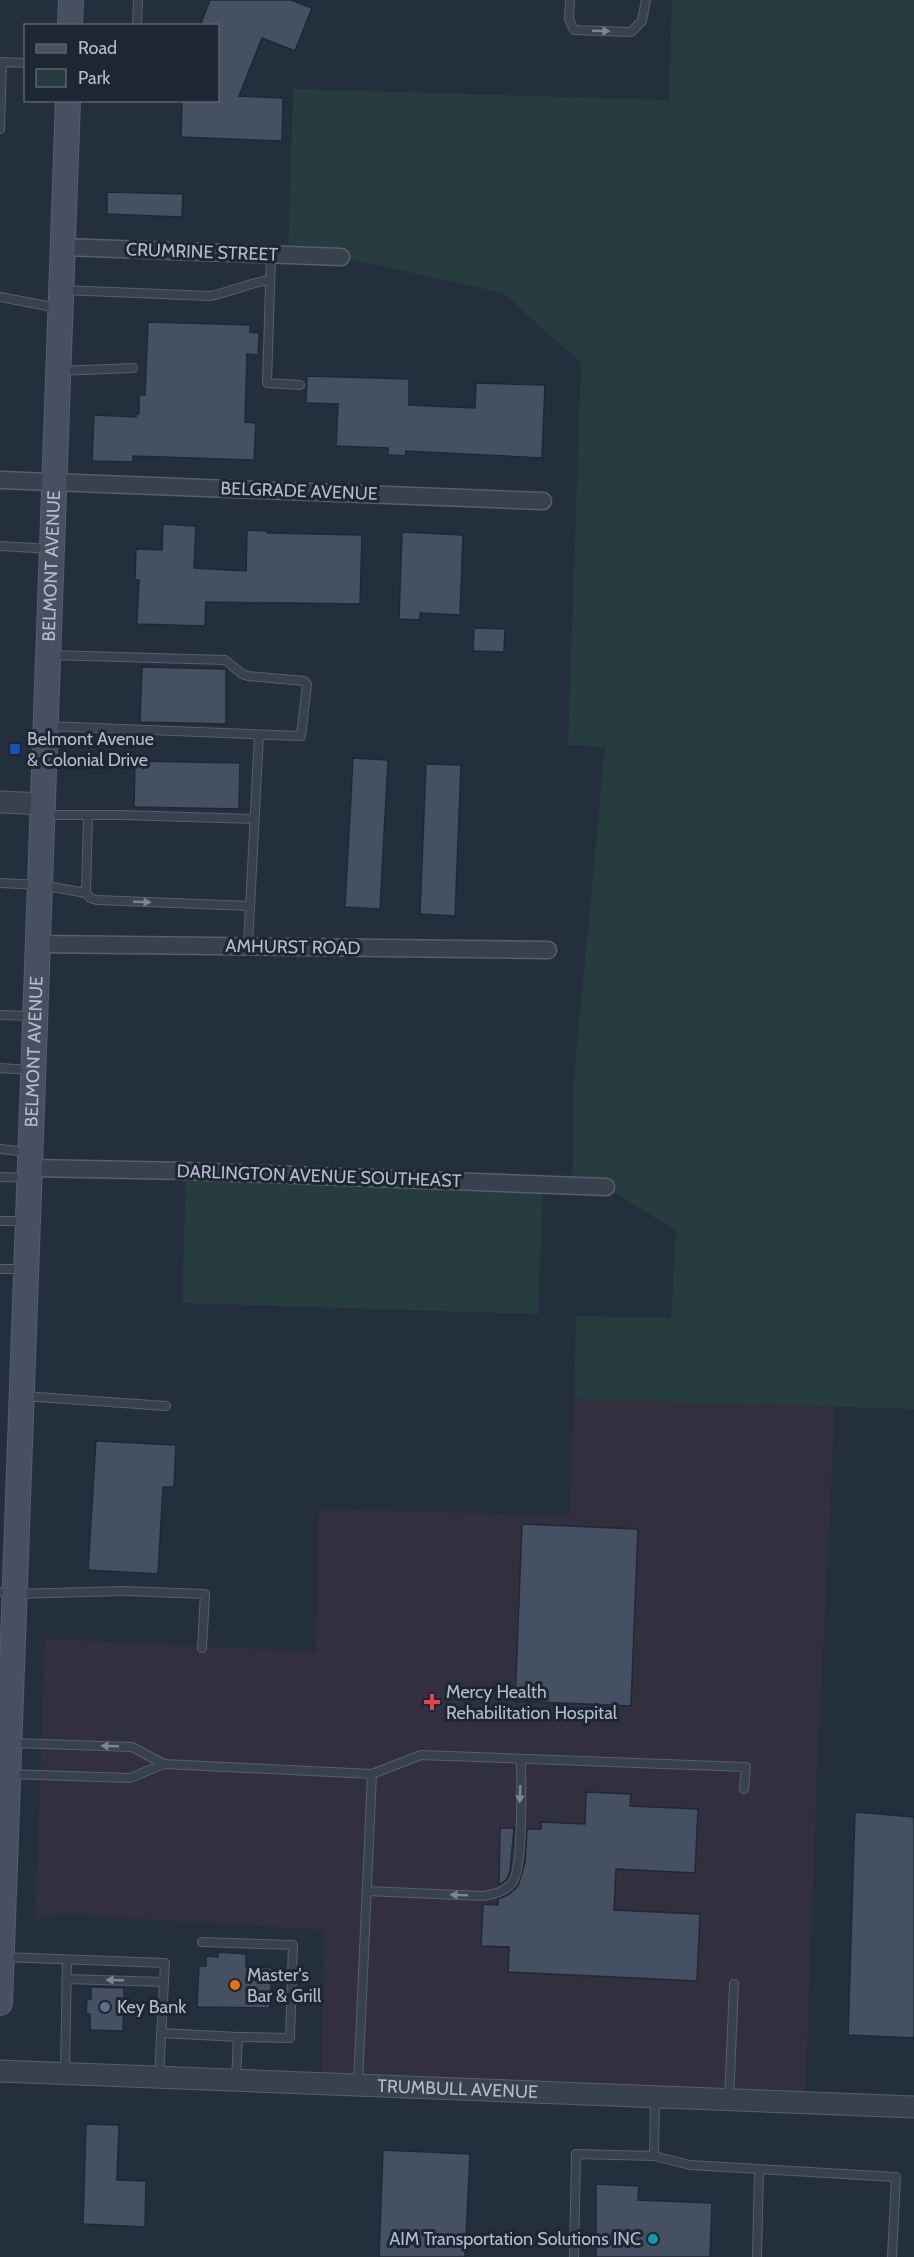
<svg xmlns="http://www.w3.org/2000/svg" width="914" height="2257" font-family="Cabin,sans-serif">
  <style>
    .medical { fill: #32303f }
    .green { fill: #263c3f }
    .building { fill: #455162; stroke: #1f2835; stroke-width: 1.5 }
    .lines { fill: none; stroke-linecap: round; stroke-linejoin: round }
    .service-casing { stroke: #565f6c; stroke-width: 10 }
    .minor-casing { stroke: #565f6c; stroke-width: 19 }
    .tertiary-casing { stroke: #565f6c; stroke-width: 23 }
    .secondary-casing { stroke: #565f6c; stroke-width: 26 }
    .service { stroke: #38414e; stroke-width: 8 }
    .minor { stroke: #38414e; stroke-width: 16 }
    .tertiary { stroke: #38414e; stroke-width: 21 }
    .secondary { stroke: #465061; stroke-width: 24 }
    .oneway { fill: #7c8592 }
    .transit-dot { fill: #1a4fb4; stroke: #1d2633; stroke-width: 2 }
    .health-dot { fill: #e0444e; stroke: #1d2633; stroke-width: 2 }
    .food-dot { fill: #e8710a; stroke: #1d2633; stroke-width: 2 }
    .service-dot { fill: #5c6f8a; stroke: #1d2633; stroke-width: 2 }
    .culture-dot { fill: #0f9aa8; stroke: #1d2633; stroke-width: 2 }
    .labels { text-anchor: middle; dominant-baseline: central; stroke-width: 6; stroke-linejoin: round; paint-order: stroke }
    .street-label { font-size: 18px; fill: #b4bcc9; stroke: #1d2633 }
    .poi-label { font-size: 18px; fill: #b4bcc9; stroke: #1d2633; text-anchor: start }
  </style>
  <rect width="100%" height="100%" fill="#242f3e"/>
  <path class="medical" d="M574 1399 835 1407 817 1774 805 2103 321 2084 325 1930 60 1914 35 1919 45 1639 316 1652 319 1509 570 1516Z"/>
  <g class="green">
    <path d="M672 0H914V1409L574 1399 576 1316 671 1318 676 1231 606 1187 572 1186 574 1078 605 747 568 745 581 363 503 293 341 257 288 255 293 89 669 100Z"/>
    <path d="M186 1171 543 1185 538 1314 182 1303Z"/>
  </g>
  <g class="building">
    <path d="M210 0H291L312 8 295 51 262 38 239 96 283 98 282 141 181 137 182 100H218V26H200Z"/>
    <path d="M107 192 183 194 182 217 107 214Z"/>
    <path d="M148 322 250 325V332L259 333 258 355 247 354 245 422 256 423 254 460 133 456V462L92 461 94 415 136 417V414H139V395H145Z"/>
    <path d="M307 376 409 379V405L475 408 476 383 545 385 542 458 406 451 405 456 388 455V448L336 446 338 404 306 403Z"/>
    <path d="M163 524 196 526 194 568 246 571 247 530 267 531V533L362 535 360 604 206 602 205 626 137 624 139 580H135L136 549 162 550Z"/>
    <path d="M402 532 463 535 460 615 420 613V620L399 619Z"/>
    <path d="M474 628 505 629 504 652 473 651Z"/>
    <path d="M142 667 226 669V724L140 722Z"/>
    <path d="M353 758 388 760 380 909 345 907Z"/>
    <path d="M135 761 240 763 239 809 134 807Z"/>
    <path d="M426 764 461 765 455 916 420 914Z"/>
    <path d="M96 1441 176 1445 174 1487H163L158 1574 88 1570Z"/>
    <path d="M522 1524 638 1529 631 1706 515 1701Z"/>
    <path d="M586 1792 631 1794 630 1806 698 1809 695 1873 616 1869 614 1910 700 1914 697 1981 508 1972 509 1947 481 1946 483 1904 498 1905V1899L509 1894 518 1886 525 1862 527 1829H541V1822L585 1824Z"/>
    <path d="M855 1812 914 1817V2038L848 2035Z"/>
    <path d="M500 1828H514L510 1872 507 1879 499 1885Z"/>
    <path d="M218 1952 246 1954V1967L272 1968 270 2008 197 2007 199 1966H206V1956L218 1957Z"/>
    <path d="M91 1987 124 1988 123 2031 90 2030V2014H86L87 1999H91Z"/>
    <path d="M86 2124 119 2125 117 2180 146 2181 145 2227 83 2224Z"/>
    <path d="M383 2150 470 2154 465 2257H379Z"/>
    <path d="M596 2184 639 2186 638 2200 712 2203 710 2257H596Z"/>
  </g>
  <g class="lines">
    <defs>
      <g id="service">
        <path d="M570 0 569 19 574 30 631 32 642 21 646 0"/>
        <path d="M137 26 138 0"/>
        <path d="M0 62 26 63"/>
        <path d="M0 129 2 62"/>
        <path d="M271 255 267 383 300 385"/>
        <path d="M62 290 210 296C230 292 249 283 269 280"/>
        <path d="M0 297 58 308"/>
        <path d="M59 371 133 368"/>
        <path d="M0 546 50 549"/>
        <path d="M47 726 301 736 307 684 304 681 248 676 242 674 225 660 49 655"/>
        <path d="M44 815H122L254 819"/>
        <path d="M0 883 41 885 86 893 88 815"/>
        <path d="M86 893 90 898 97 900 250 906"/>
        <path d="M248 946 259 735"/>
        <path d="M0 1015 33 1016"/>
        <path d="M0 1068 32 1070"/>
        <path d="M0 1149 28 1152"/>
        <path d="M0 1177 27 1178"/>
        <path d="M0 1221H27"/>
        <path d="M0 1269H24"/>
        <path d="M23 1396 166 1406"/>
        <path d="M0 1592 15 1594 124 1591 205 1594 202 1648"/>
        <path d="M13 1743 132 1747 164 1764"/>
        <path d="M9 1774 130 1778 164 1764 372 1774 421 1755 746 1767 744 1789"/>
        <path d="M367 1891 483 1896C495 1894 504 1892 512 1883 524 1868 521 1782 521 1759"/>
        <path d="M202 1942 293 1945 290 2038 238 2037"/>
        <path d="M3 1957 165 1963 159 2077"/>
        <path d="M66 1979 164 1982"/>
        <path d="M161 2033 238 2037 236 2080"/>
        <path d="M65 2074 67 1960"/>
        <path d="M358 2085 372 1774"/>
        <path d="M729 2100 734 1984"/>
        <path d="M654 2156 690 2165 896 2177 892 2257"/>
        <path d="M574 2257 576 2154 654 2156 655 2097"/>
        <path d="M757 2257 759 2169"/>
      </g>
      <g id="minor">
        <path d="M64 247 341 257"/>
        <path d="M0 480 543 501"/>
        <path d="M39 944 548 950"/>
        <path d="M31 1168 186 1171 606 1187"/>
      </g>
      <g id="tertiary">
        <path d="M0 802 44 804"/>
        <path id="s1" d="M0 2071 914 2107"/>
      </g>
      <g id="secondary">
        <path d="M70 26 71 0"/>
        <path id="s2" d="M0 2003 68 100"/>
      </g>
    </defs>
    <use href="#service" class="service-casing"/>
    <use href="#minor" class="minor-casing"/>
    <use href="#tertiary" class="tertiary-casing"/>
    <use href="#secondary" class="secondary-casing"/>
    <use href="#service" class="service"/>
    <use href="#minor" class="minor"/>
    <use href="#tertiary" class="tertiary"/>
    <use href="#secondary" class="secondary"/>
  </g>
  <defs><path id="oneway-solid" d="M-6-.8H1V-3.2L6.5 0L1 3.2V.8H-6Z" transform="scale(1.5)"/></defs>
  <g class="oneway">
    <use href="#oneway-solid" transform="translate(601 31) rotate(2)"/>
    <use href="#oneway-solid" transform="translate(142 902) rotate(2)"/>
    <use href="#oneway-solid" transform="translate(110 1746) rotate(-178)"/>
    <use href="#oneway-solid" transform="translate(520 1794) rotate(92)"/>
    <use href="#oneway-solid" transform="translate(459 1895) rotate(-178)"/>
    <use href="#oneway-solid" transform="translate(115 1980) rotate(-178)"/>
  </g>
  <rect class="transit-dot" x="9" y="743" width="12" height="12" rx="3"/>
  <path class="health-dot" d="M429 1693h6v6h6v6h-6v6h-6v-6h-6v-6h6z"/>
  <circle class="food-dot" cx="235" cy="1985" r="6"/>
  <circle class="service-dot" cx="105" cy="2007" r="6"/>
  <circle class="culture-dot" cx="653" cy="2239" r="6"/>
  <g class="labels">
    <g class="street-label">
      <text transform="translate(202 252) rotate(2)">CRUMRINE STREET</text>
      <text transform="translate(299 491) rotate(2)">BELGRADE AVENUE</text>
      <text stroke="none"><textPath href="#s2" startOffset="1438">BELMONT AVENUE</textPath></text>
      <text transform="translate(293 947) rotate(1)">AMHURST ROAD</text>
      <text stroke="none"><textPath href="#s2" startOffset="952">BELMONT AVENUE</textPath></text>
      <text transform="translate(319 1176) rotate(2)">DARLINGTON AVENUE SOUTHEAST</text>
      <text stroke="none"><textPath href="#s1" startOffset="458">TRUMBULL AVENUE</textPath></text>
    </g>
    <g class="poi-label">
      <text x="27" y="739">Belmont Avenue<tspan x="27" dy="21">&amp; Colonial Drive</tspan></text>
      <text x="446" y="1692">Mercy Health<tspan x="446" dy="21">Rehabilitation Hospital</tspan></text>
      <text x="247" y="1975">Master's<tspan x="247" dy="21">Bar &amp; Grill</tspan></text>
      <text x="117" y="2007">Key Bank</text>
      <text x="641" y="2239" text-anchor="end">AIM Transportation Solutions INC</text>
    </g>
  </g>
  <rect x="24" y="24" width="195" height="78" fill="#1d2633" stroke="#59626f" stroke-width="1.5"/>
  <rect x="36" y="44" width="30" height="9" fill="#465061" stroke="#59626f" stroke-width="1.5"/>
  <text x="78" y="54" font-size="18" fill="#b4bcc9">Road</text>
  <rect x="36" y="69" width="30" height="18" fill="#263c3f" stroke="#59626f" stroke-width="1.5"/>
  <text x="78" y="84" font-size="18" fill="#b4bcc9">Park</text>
</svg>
